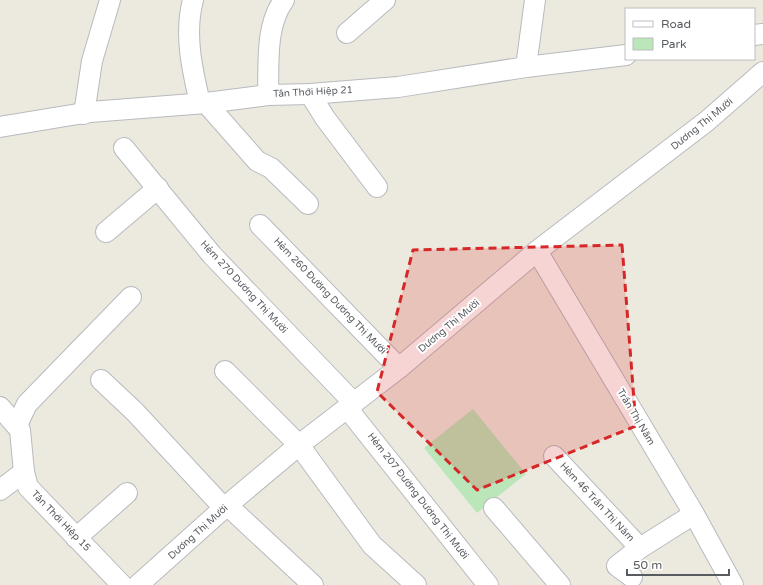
<svg xmlns="http://www.w3.org/2000/svg" width="763" height="585" font-family="'Varela Round',sans-serif">
  <style>
    .green { fill: #bae6ba }
    .lines { fill: none; stroke-linecap: round; stroke-linejoin: round }
    .minor-casing { stroke: #b8babf; stroke-width: 22 }
    .minor { stroke: #fff; stroke-width: 20 }
    .marked { fill: #d62828; fill-opacity: 0.2; stroke: #d62828; stroke-width: 3; stroke-dasharray: 8 5; stroke-linejoin: round }
    .labels { text-anchor: middle; dominant-baseline: central; stroke-width: 4; stroke-linejoin: round; paint-order: stroke }
    .street-label { font-size: 10px; fill: #585c61; stroke: #fff }
  </style>
  <rect width="100%" height="100%" fill="#eceadf"/>
  <path class="green" d="M473 409 526 474 477 513 424 448Z"/>
  <g class="lines">
    <defs>
      <g id="minor">
        <path d="M193 0C184 34 192 69 200 103"/>
        <path d="M347 33 385 0"/>
        <path d="M754 35 763 34"/>
        <path d="M526 67 535 0"/>
        <path d="M310 94 325 118 377 187"/>
        <path d="M268 95C269 64 265 26 284 0"/>
        <path d="M206 103 257 161 271 168 308 204"/>
        <path d="M84 114 92 61 110 0"/>
        <path d="M0 127 90 112 206 103 268 95 310 94 398 87 526 67 626 55"/>
        <path d="M124 148 212 255 354 403"/>
        <path d="M260 225 399 368"/>
        <path d="M106 232 158 188"/>
        <path d="M537 251 694 514 733 585"/>
        <path d="M225 371 299 445 372 545 416 585"/>
        <path d="M101 380 135 412 224 508"/>
        <path d="M0 407 20 430 24 472 28 487 122 585"/>
        <path d="M347 408 488 585"/>
        <path d="M17 425 27 404 131 297"/>
        <path d="M554 456 640 548"/>
        <path d="M0 490 24 472"/>
        <path d="M227 505 313 585"/>
        <path d="M494 508 560 585"/>
        <path d="M76 538 127 493"/>
        <path d="M632 577 617 566 640 548 694 514"/>
        <path d="M138 585 224 508 299 445 399 368 537 251 707 121 763 72"/>
      </g>
    </defs>
    <use href="#minor" class="minor-casing"/>
    <use href="#minor" class="minor"/>
  </g>
  <path class="marked" d="M622 245 636 426 477 490 377 392 413 250Z"/>
  <g class="labels">
    <g class="street-label">
      <text transform="translate(313 92) rotate(-3)">Tân Thới Hiệp 21</text>
      <text transform="translate(702 124) rotate(-39)">Dương Thị Mười</text>
      <text transform="translate(244 287) rotate(47)">Hẻm 270 Dương Thị Mười</text>
      <text transform="translate(330 296) rotate(46)">Hẻm 260 Đường Dương Thị Mười</text>
      <text transform="translate(449 326) rotate(-40)">Dương Thị Mười</text>
      <text transform="translate(636 417) rotate(59)">Trần Thị Năm</text>
      <text transform="translate(418 496) rotate(52)">Hẻm 207 Đường Dương Thị Mười</text>
      <text transform="translate(597 502) rotate(47)">Hẻm 46 Trần Thị Năm</text>
      <text transform="translate(61 521) rotate(46)">Tân Thới Hiệp 15</text>
      <text transform="translate(198 532) rotate(-42)">Dương Thị Mười</text>
    </g>
  </g>
  <rect x="625" y="8" width="130" height="52" fill="#ffffff" stroke="#bcbec0"/>
  <rect x="633" y="21" width="20" height="6" fill="#ffffff" stroke="#bcbec0"/>
  <text x="661" y="28" font-size="12" fill="#585c61">Road</text>
  <rect x="633" y="38" width="20" height="12" fill="#bae6ba" stroke="#bcbec0"/>
  <text x="661" y="48" font-size="12" fill="#585c61">Park</text>
  <path d="M627 569v6h102v-6" fill="none" stroke="#585c61" stroke-width="2"/>
  <text x="633" y="569" font-size="12" fill="#585c61" stroke="#ffffff" stroke-width="3" paint-order="stroke">50 m</text>
</svg>
